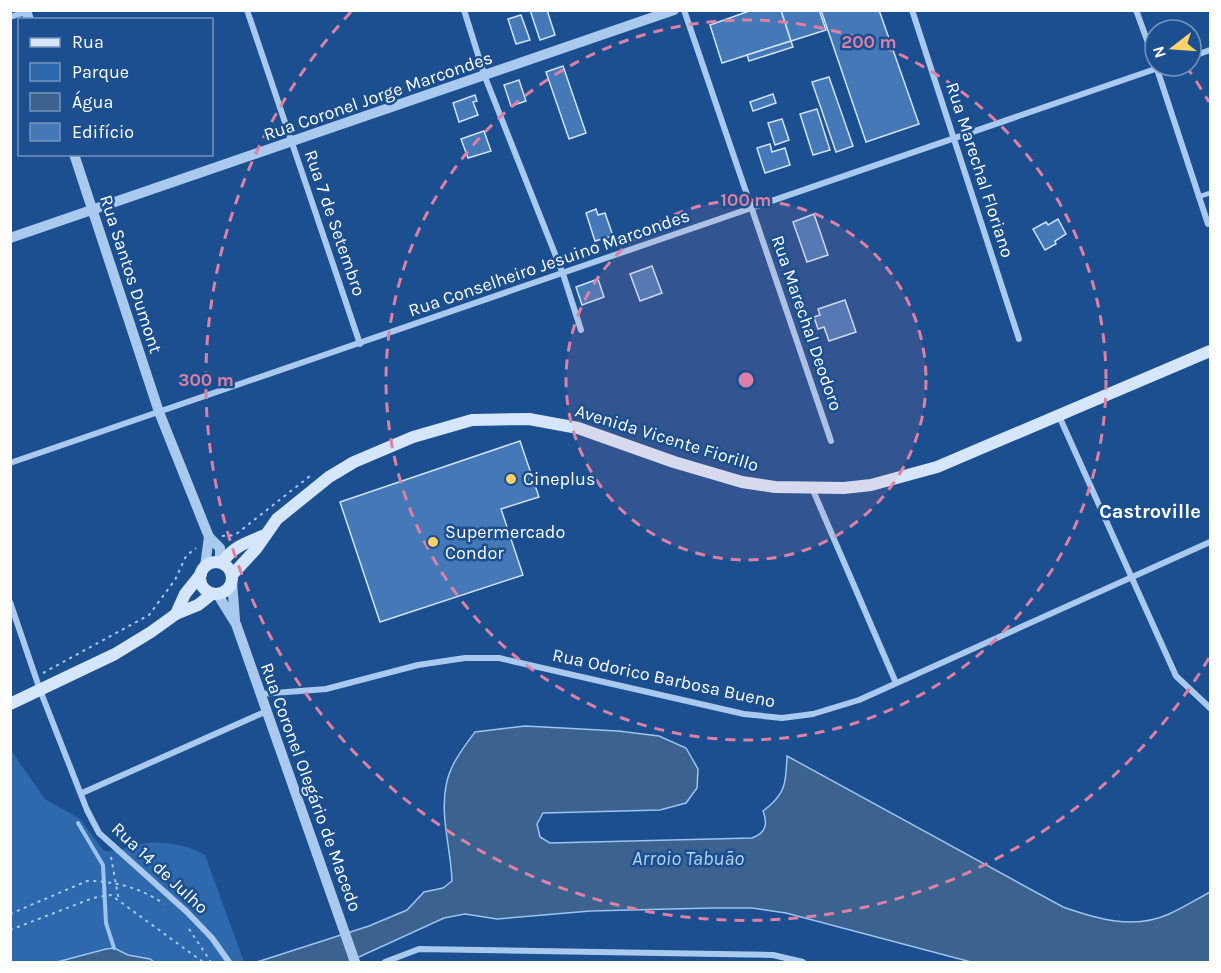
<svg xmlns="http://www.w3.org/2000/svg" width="1221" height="973" font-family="Karla,sans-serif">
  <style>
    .green { fill: #2e69ad }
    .water { fill: #3c6290; stroke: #9cc4f0; stroke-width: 1.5 }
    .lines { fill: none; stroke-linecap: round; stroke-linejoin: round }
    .stream { stroke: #9cc4f0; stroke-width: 4 }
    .building { fill: #4478b7; stroke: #cfe3fa; stroke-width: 1.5 }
    .path { stroke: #a9c9ee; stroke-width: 2; stroke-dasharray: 3 4.5; stroke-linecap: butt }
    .service { stroke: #a9c9ee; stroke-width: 4.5 }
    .minor { stroke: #a9c9ee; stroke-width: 6 }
    .tertiary { stroke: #a9c9ee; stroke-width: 10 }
    .secondary { stroke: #d6e6fa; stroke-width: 12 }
    .ring { fill: none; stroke: #dd80a5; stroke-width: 3; stroke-dasharray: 10 8 }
    .poi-dot { fill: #ffd166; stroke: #1b4f8f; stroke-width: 2 }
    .labels { text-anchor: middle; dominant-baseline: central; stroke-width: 5; stroke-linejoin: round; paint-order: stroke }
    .street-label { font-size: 18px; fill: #fff; stroke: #1b4f8f }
    .poi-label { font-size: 18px; fill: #fff; stroke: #1b4f8f; text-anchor: start }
    .neighbourhood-label { font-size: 20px; font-weight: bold; fill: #fff; stroke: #1b4f8f }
    .water-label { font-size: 20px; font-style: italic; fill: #b5d3f5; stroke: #1b4f8f }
    .centre { fill: #dd80a5; stroke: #1b4f8f; stroke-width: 3 }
    .ring-label { font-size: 18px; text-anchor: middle; font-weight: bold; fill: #dd80a5; stroke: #1b4f8f; stroke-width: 5; stroke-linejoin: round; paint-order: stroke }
  </style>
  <rect width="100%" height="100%" fill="#1b4f8f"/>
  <path class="green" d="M10 749 45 799 80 819 104 851C117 852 128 847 141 844 160 840 188 845 205 855L244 962H11Z"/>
  <g class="water">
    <path d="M525 726 618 731 659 736 686 748 698 769 697 788 686 803 660 810 543 813 537 824 540 837 550 843 752 838C766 833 768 824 763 811 786 794 786 783 787 756L1063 907C1097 919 1134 930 1169 914 1183 908 1197 899 1210 892V962H971L786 913 752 908H712L590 911 497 919 465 914 444 918 348 962H257L369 926 407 910 424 892 443 888 452 881C451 849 440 817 446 786 449 766 463 748 475 732Z"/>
    <path d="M114 948 128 955 150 959 154 962H57L106 949Z"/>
  </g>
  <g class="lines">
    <path class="stream" d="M78 823 103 865 106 923 114 948"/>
  </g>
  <g class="building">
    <path d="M530 10H547L555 35 540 40Z"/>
    <path d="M752 10H781L791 41 722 63 710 25Z"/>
    <path d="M781 10H819L826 30 791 41Z"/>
    <path d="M821 10H879L919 124 866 142Z"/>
    <path d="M521 15 530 40 516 44 508 19Z"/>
    <path d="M791 41 793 47 749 61 747 55Z"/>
    <path d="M563 66 586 133 569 139 546 72Z"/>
    <path d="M829 77 853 146 836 152 812 82Z"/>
    <path d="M519 80 526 101 511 106 504 85Z"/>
    <path d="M773 94 776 103 753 111 750 102Z"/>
    <path d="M475 95 477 101 473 102 478 115 459 122 453 103Z"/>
    <path d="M817 109 830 150 813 155 800 114Z"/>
    <path d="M782 119 789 140 775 145 768 123Z"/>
    <path d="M484 131 491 151 468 158 461 139Z"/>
    <path d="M770 144 772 152 785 148 790 165 765 173 757 148Z"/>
    <path d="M596 209 598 215 605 213 613 236 595 241 586 213Z"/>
    <path d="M814 214 828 255 807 262 793 222Z"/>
    <path d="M1058 219 1066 234 1055 241 1056 244 1045 250 1033 229 1046 222 1048 225Z"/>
    <path d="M652 266 662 293 640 301 630 274Z"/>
    <path d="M598 279 604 297 582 305 576 287Z"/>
    <path d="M845 300 856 332 829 341 824 327 818 329 814 317 820 315 818 309Z"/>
    <path d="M520 441 539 497 501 509 523 575 380 622 340 502Z"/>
  </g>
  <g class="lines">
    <g class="path">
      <path d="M222 536 235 535 310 476"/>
      <path d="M43 673 149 615 175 580 186 556 196 548"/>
      <path d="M111 857 119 901"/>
      <path d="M10 914 87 881C115 881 141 888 164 904"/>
      <path d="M189 929 211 962"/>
      <path d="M10 930 93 898 111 895 203 962"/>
    </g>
    <path class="service" d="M1198 197 1210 193"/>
    <g class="minor">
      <path d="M247 10 360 344"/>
      <path d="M464 10 485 77 563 274 581 330"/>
      <path d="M684 10 831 441"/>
      <path d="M912 10 1019 339"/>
      <path d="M1136 10 1155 62"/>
      <path d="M10 17 29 11"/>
      <path d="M1191 57 1210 50"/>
      <path d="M1156 66 1208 224"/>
      <path d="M1059 416 1176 676 1210 708"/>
      <path d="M10 463 1164 66"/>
      <path d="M812 488 896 683"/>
      <path d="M10 602 40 690 87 810 99 833 187 912 212 938 229 962"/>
      <path d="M261 694 326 689 418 665 465 658H499L744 714 782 718 813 714 859 700 1210 542"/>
      <path d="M82 793 267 711"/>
      <path d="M385 962 419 949 773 955 803 962"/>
    </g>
    <g class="tertiary">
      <path d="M26 10 29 20"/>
      <path d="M74 154 159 412 209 537"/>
      <path d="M10 238 674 10"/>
      <path d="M209 537 220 548V562"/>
      <path d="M205 566 209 537"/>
      <path d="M232 582 235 620"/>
      <path d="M218 595 236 624 355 962"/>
    </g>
    <g class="secondary">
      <circle cx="216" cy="578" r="16"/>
      <path d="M222 563C233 546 248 542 265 535"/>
      <path d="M232 575 256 549 277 519 329 477 354 462 413 437 472 420 529 419 578 428 674 462 742 482 775 487 844 488 871 485 937 467 1210 351"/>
      <path d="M176 614 185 594 201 574"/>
      <path d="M10 704 115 654 151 632 176 614 198 605 212 594"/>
    </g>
  </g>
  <circle cx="746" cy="380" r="180" fill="#dd80a5" fill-opacity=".12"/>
  <g class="ring">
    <circle cx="746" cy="380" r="180"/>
    <circle cx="746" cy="380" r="360"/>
    <path d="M1209 658A540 540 0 1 1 351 12M1186 66A540 540 0 0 1 1209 102"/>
  </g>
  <g class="poi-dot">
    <circle cx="511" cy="479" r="6"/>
    <circle cx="433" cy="542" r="6"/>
  </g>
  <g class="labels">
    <g class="street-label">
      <text transform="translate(378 96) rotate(-19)">Rua Coronel Jorge Marcondes</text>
      <text transform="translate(980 170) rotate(72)">Rua Marechal Floriano</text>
      <text transform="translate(335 223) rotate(71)">Rua 7 de Setembro</text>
      <text transform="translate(549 263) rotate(-19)">Rua Conselheiro Jesuino Marcondes</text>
      <text transform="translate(131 274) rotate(72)">Rua Santos Dumont</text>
      <text transform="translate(807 323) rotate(71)">Rua Marechal Deodoro</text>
      <text transform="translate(667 438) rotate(17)">Avenida Vicente Fiorillo</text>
      <text transform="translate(664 678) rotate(12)">Rua Odorico Barbosa Bueno</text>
      <text transform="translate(311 787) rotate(70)">Rua Coronel Olegário de Macedo</text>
      <text transform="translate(160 868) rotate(43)">Rua 14 de Julho</text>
    </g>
    <g class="poi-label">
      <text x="523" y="479">Cineplus</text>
      <text x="445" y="532">Supermercado<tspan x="445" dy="21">Condor</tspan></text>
    </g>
    <g class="neighbourhood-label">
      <text x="1150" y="511">Castroville</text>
    </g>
    <g class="water-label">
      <text x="688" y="858">Arroio Tabuão</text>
    </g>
  </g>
  <circle cx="746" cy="380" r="9" class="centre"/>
  <g class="ring-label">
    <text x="869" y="48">200 m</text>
    <text x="746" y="206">100 m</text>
    <text x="206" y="386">300 m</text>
  </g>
  <rect width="1221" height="973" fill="none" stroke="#ffffff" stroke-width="24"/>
  <rect x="18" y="18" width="195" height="138" fill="#1b4f8f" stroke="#7695bc" stroke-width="1.5"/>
  <rect x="30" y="38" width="30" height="9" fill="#d6e6fa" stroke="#7695bc" stroke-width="1.5"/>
  <text x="72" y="48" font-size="18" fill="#ffffff">Rua</text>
  <rect x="30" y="63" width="30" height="18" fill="#2e69ad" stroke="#7695bc" stroke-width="1.5"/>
  <text x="72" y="78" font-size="18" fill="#ffffff">Parque</text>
  <rect x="30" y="93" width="30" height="18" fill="#3c6290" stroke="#7695bc" stroke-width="1.5"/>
  <text x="72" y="108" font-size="18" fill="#ffffff">Água</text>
  <rect x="30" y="123" width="30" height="18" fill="#4478b7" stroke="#7695bc" stroke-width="1.5"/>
  <text x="72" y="138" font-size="18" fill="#ffffff">Edifício</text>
  <g transform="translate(1173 48) rotate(253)"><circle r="28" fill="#1b4f8f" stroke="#7695bc" stroke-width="1.5"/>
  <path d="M0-4.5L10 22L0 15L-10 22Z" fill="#ffd166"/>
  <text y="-9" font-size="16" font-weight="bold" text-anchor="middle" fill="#ffffff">N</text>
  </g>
</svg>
